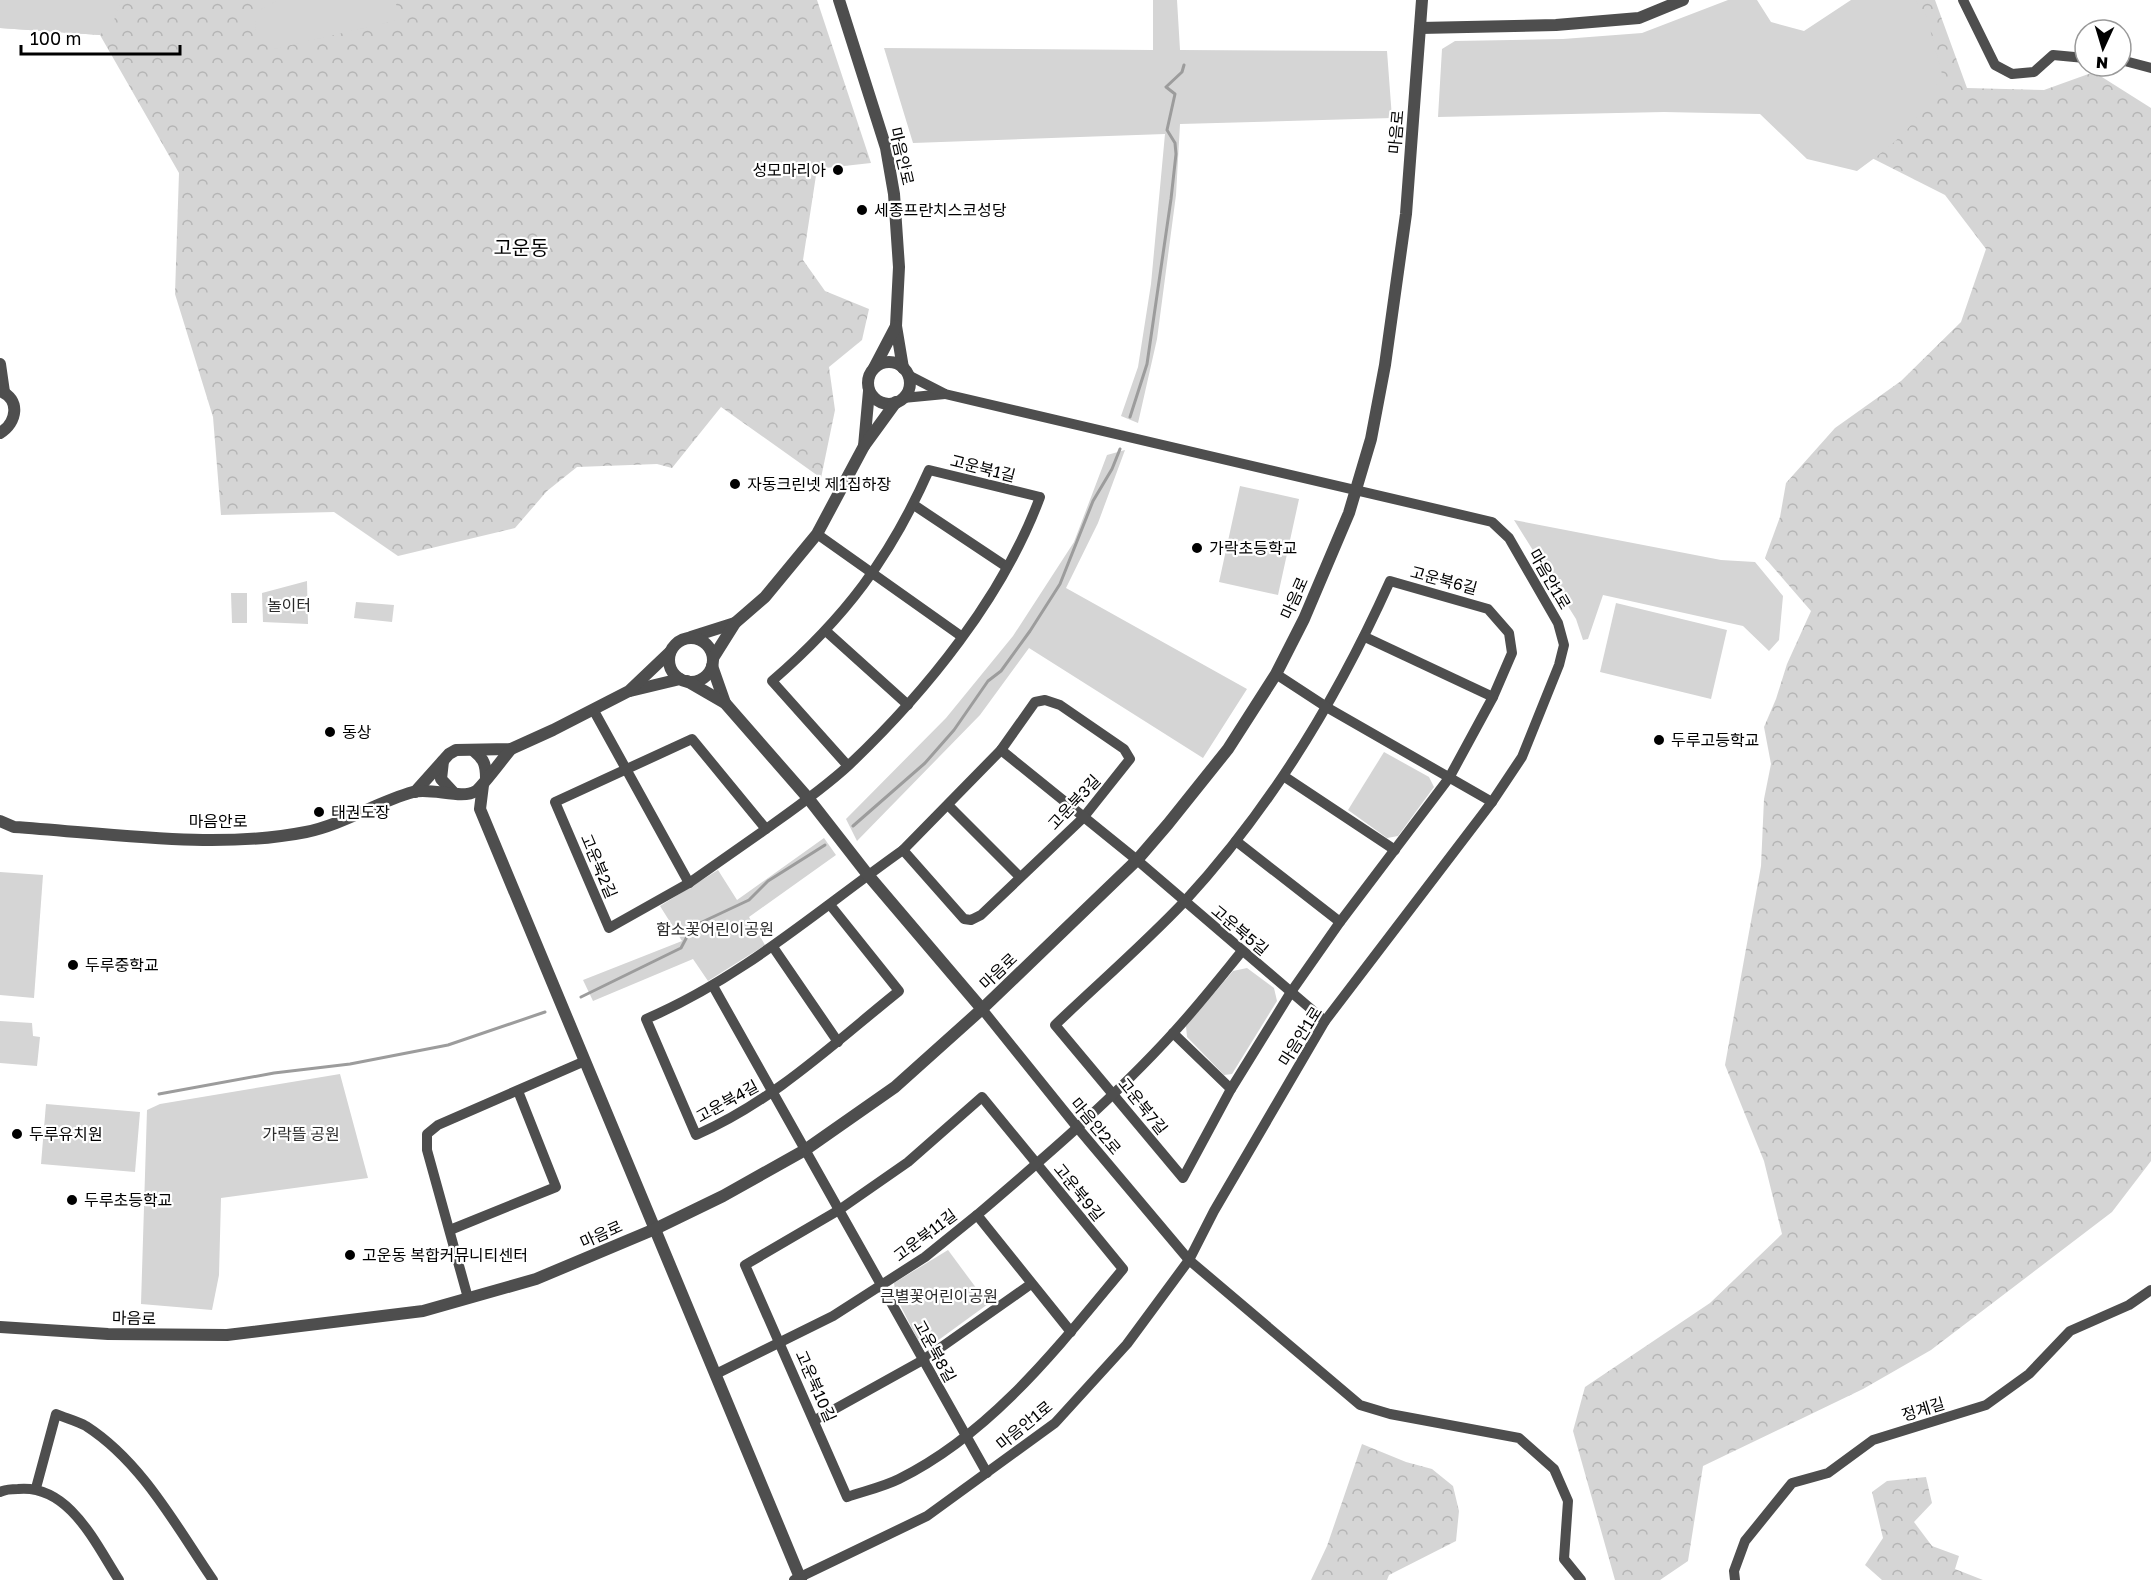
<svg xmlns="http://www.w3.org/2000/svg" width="2151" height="1580" font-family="'Golos Text','Noto Sans KR',sans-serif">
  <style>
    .forest { fill: url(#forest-crowns) }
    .park { fill: #d5d5d5 }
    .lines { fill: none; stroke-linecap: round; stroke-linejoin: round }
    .stream { stroke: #9c9c9c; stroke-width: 3 }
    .minor { stroke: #4e4e4e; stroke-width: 10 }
    .tertiary { stroke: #4e4e4e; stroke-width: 12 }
    .poi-dot { fill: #000; stroke: #fff; stroke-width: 2 }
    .labels { text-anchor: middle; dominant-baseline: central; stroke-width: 4.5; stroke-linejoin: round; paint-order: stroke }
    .street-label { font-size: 16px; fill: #000; stroke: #fff }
    .poi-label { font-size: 16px; fill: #000; stroke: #fff; text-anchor: start }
    .park-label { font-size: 16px; fill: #2c2c2c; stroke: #fff }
    .quarter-label { font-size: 20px; fill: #000; stroke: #fff }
  </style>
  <defs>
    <pattern id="forest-crowns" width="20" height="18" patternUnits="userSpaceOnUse" patternTransform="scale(1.5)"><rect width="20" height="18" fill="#d5d5d5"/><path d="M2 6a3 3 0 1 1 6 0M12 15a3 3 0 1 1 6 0" fill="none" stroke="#b5b5b5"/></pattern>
  </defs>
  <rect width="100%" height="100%" fill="#fff"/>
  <g class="forest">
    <path d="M0 0H817L871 163 817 169 803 260 825 291 869 309 862 340 829 367 835 410 821 478 721 407 672 468 657 464 577 467 547 491 515 528 398 556 334 512 221 515 213 417 175 294 179 173 100 35 0 28Z"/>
    <path d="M1907 0H1935L1967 88 2044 90 2094 72 2151 108V1161L2112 1212 1931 1350 1863 1389 1703 1466 1688 1561 1660 1580H1615L1573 1431 1585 1387 1710 1303 1782 1234 1764 1161 1725 1065 1761 866 1764 799 1771 764 1764 727 1776 699 1787 664 1811 611 1765 558 1780 517 1786 483 1835 428 1901 381 1961 322 1986 249 1945 195 1856 150Z"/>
    <path d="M1362 1444 1406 1462 1432 1469 1453 1486 1459 1511 1456 1541 1389 1575 1387 1580H1311L1327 1546Z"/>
    <path d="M1926 1477 1932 1503 1914 1522 1932 1546 1959 1556 1955 1569 1983 1580H1882L1865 1565 1883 1538 1872 1492 1887 1481Z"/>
  </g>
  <g class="park">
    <path d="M0 0H122L114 20 100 35 0 28Z"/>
    <path d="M278 0H394L403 19 274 49 255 29 256 12Z"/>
    <path d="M1153 0H1177L1180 50 1387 51 1392 118 1180 124 1176 195 1157 339 1138 423 1121 416 1138 367 1151 284 1165 134 913 143 884 48 1153 50Z"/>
    <path d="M1728 0H1757L1771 22 1804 31 1851 0H1916L1927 18 1942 74C1918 125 1902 138 1857 171L1807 159 1760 114 1664 112 1438 117 1442 49 1455 41 1563 39 1642 33Z"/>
    <path d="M1125 450 1098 523 1066 588 1247 689 1203 758 1029 648 980 715 857 841 846 819 946 718 1013 636 1074 542 1107 455Z"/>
    <path d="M1240 486 1299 499 1278 595 1219 582Z"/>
    <path d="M1514 520 1721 560 1755 562 1783 596 1779 640 1769 651 1743 626 1603 595 1588 639 1583 640 1576 619Z"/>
    <path d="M307 581 308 624 263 622 262 593Z"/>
    <path d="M231 593H247V623H232Z"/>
    <path d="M356 602 394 605 392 622 354 618Z"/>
    <path d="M1616 603 1727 630 1711 699 1600 672Z"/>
    <path d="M1384 752 1429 777 1434 787 1398 836 1387 838 1348 810Z"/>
    <path d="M824 838 836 855 749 917 765 945 708 981 693 959 593 1001 583 980 682 941 660 906 718 870 737 900Z"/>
    <path d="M0 872 43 875 34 998 0 995Z"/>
    <path d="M1247 968 1274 988 1277 1001 1232 1074 1224 1075 1187 1037 1186 1026 1233 971Z"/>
    <path d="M0 1021 32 1023 33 1036 40 1037 37 1066 0 1063Z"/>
    <path d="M340 1074 368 1178 221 1198 219 1275 212 1310 141 1304 147 1110 160 1104Z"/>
    <path d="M46 1104 140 1112 135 1172 41 1164Z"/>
    <path d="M948 1250 988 1304 933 1344H920L896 1297 894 1283Z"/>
  </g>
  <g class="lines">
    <g class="stream">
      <path d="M1130 417 1147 364 1171 199 1176 154 1175 143 1167 130 1175 94 1166 87 1182 72 1184 65"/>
      <path d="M853 826 925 763 954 730 988 681 1001 671 1030 631 1060 584 1093 501 1112 469 1120 449"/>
      <path d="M581 997 681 948 689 933 700 923 749 900 768 881 825 845"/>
      <path d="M159 1094 274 1073 350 1064 448 1045 545 1012"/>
    </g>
    <g class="minor">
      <path d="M1963 0 1995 65 2012 74 2034 72 2053 55 2085 58"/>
      <path d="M2121 60 2151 68"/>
      <path d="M903 398 945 394"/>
      <path d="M914 505 1007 567"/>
      <path d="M817 534 961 636"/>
      <path d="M1390 581 1488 609 1509 633 1512 653 1493 697 1449 778 1340 922 1291 992 1231 1089 1183 1178 1055 1025C1098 984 1143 945 1184 902 1272 807 1337 699 1390 581Z"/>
      <path d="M827 632 908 705"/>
      <path d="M1365 637 1493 697"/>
      <path d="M1276 674 1328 708 1492 802"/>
      <path d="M1045 700 1060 705 1124 749 1130 759 1083 818 981 915 971 920 964 919 903 850 1001 750 1035 702Z"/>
      <path d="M594 711 689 883"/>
      <path d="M692 739 766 829 689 883 609 928 555 802Z"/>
      <path d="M1001 750 1137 860 1325 1021"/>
      <path d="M1285 777 1395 850"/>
      <path d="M949 806 1020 877"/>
      <path d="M766 829C794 809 823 789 849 765 926 692 1003 597 1040 497L929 470C890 558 845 618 772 681L848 766"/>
      <path d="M1236 841 1340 922"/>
      <path d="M831 906 899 991C834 1043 774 1101 696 1135L646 1019C742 978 818 910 903 850"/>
      <path d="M773 947 838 1042"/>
      <path d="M713 986 987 1473"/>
      <path d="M982 1009 1077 1127 1189 1260 1360 1405 1390 1414 1519 1438 1554 1469 1568 1501 1564 1559 1581 1580"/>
      <path d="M1173 1033 1231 1089"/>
      <path d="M982 1097 1123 1269C1058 1347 992 1433 899 1479 883 1487 864 1491 847 1497L745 1265 839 1210 908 1162Z"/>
      <path d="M977 1215C1045 1157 1114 1098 1174 1032 1198 1006 1220 978 1242 951"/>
      <path d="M450 1230 556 1187 518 1091"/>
      <path d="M468 1298 427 1150V1134L438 1125 585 1061"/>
      <path d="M716 1374 833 1316 925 1257 977 1215 1071 1332"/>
      <path d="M815 1420 923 1360 1031 1284"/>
      <path d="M36 1488 56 1414C65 1418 77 1421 86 1426 142 1462 176 1526 213 1580"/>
      <path d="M0 1492C6 1489 12 1489 18 1489 69 1484 95 1543 119 1580"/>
      <path d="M794 1580 927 1516 1055 1423 1127 1344 1189 1260 1214 1211 1325 1021 1492 802 1522 757 1559 665 1564 645 1558 623 1509 538 1492 522 945 394 908 375"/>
      <path d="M1735 1580 1734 1571 1745 1541 1792 1483 1828 1473 1873 1440 1986 1405 2029 1374 2070 1331 2129 1305 2151 1290"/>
    </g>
    <g class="tertiary">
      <path d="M839 0 886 148 894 194 899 267 896 326 903 368"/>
      <path d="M1420 28 1556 25 1639 18 1683 0"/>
      <circle cx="889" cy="383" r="21"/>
      <path d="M0 364 4 392"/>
      <path d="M874 368 896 326"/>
      <path d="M0 391C21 399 17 423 0 433"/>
      <path d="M864 446 869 391"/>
      <path d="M691 637 735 623"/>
      <circle cx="691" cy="660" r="22"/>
      <path d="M713 658 735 623 765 597 817 534 864 446 896 402"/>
      <path d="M712 666 725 703"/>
      <path d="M687 681 725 703 808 798 868 875 982 1009"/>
      <path d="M630 691 680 679"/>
      <path d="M474 751C484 759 486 765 486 778"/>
      <path d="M443 761 441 779 453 792"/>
      <path d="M483 785 480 809 801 1580"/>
      <path d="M415 792 449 754 456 750 511 749 553 730 629 691 670 652"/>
      <path d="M0 821 14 827C106 833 216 850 306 832 344 824 377 802 413 792 431 787 462 800 476 791 482 787 504 757 511 749"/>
      <path d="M0 1327 108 1334 227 1335 423 1311 536 1279 655 1229 723 1196 805 1150 895 1087 982 1009 1137 860 1168 824 1228 749 1276 674 1304 619 1349 513 1371 439 1385 365 1406 214 1422 0"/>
    </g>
  </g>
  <g class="poi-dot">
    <circle cx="838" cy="170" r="6"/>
    <circle cx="862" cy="210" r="6"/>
    <circle cx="735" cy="484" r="6"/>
    <circle cx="1197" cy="548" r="6"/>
    <circle cx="330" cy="732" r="6"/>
    <circle cx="1659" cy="740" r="6"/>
    <circle cx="319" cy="812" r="6"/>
    <circle cx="73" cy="965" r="6"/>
    <circle cx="17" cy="1134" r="6"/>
    <circle cx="72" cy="1200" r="6"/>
    <circle cx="350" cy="1255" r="6"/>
  </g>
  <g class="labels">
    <g class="street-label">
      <text transform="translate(1396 132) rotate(-85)">마음로</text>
      <text transform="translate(902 156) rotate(77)">마음안로</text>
      <text transform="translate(983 468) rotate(14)">고운북1길</text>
      <text transform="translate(1550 579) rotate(60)">마음안1로</text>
      <text transform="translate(1444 580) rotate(15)">고운북6길</text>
      <text transform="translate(1294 598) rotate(-66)">마음로</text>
      <text transform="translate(1074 802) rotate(-47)">고운북3길</text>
      <text x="218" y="821">마음안로</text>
      <text transform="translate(599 866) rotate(67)">고운북2길</text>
      <text transform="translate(1240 930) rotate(40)">고운북5길</text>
      <text transform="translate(998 971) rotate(-43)">마음로</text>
      <text transform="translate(1300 1036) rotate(-58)">마음안1로</text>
      <text transform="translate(727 1101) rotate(-29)">고운북4길</text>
      <text transform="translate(1143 1106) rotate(51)">고운북7길</text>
      <text transform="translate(1096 1126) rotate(50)">마음안2로</text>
      <text transform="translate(1079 1192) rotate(51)">고운북9길</text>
      <text transform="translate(601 1234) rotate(-24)">마음로</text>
      <text transform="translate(925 1235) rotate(-37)">고운북11길</text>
      <text transform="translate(134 1318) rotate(1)">마음로</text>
      <text transform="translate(935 1351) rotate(61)">고운북8길</text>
      <text transform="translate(816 1386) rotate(66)">고운북10길</text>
      <text transform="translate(1923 1409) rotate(-17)">정계길</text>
      <text transform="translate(1024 1425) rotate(-39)">마음안1로</text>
    </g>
    <g class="poi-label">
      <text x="826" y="170" text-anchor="end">성모마리아</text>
      <text x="874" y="210">세종프란치스코성당</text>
      <text x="747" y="484">자동크린넷 제1집하장</text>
      <text x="1209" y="548">가락초등학교</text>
      <text x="342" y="732">동상</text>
      <text x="1671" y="740">두루고등학교</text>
      <text x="331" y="812">태권도장</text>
      <text x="85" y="965">두루중학교</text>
      <text x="29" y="1134">두루유치원</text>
      <text x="84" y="1200">두루초등학교</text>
      <text x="362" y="1255">고운동 복합커뮤니티센터</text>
    </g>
    <g class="park-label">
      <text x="289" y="605">놀이터</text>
      <text x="715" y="929">함소꽃어린이공원</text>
      <text x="301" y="1134">가락뜰 공원</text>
      <text x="939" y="1296">큰별꽃어린이공원</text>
    </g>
    <g class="quarter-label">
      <text x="521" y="247">고운동</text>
    </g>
  </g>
  <g transform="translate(2103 48) rotate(184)"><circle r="28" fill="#ffffff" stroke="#999999" stroke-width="1.5"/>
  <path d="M0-4.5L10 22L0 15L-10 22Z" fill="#000000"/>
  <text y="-9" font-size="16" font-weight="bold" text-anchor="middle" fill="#000000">N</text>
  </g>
  <path d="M21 45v9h159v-9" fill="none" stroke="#000000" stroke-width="3"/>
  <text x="30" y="45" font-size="18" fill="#000000" stroke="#ffffff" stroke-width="4.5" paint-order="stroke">100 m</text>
</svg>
